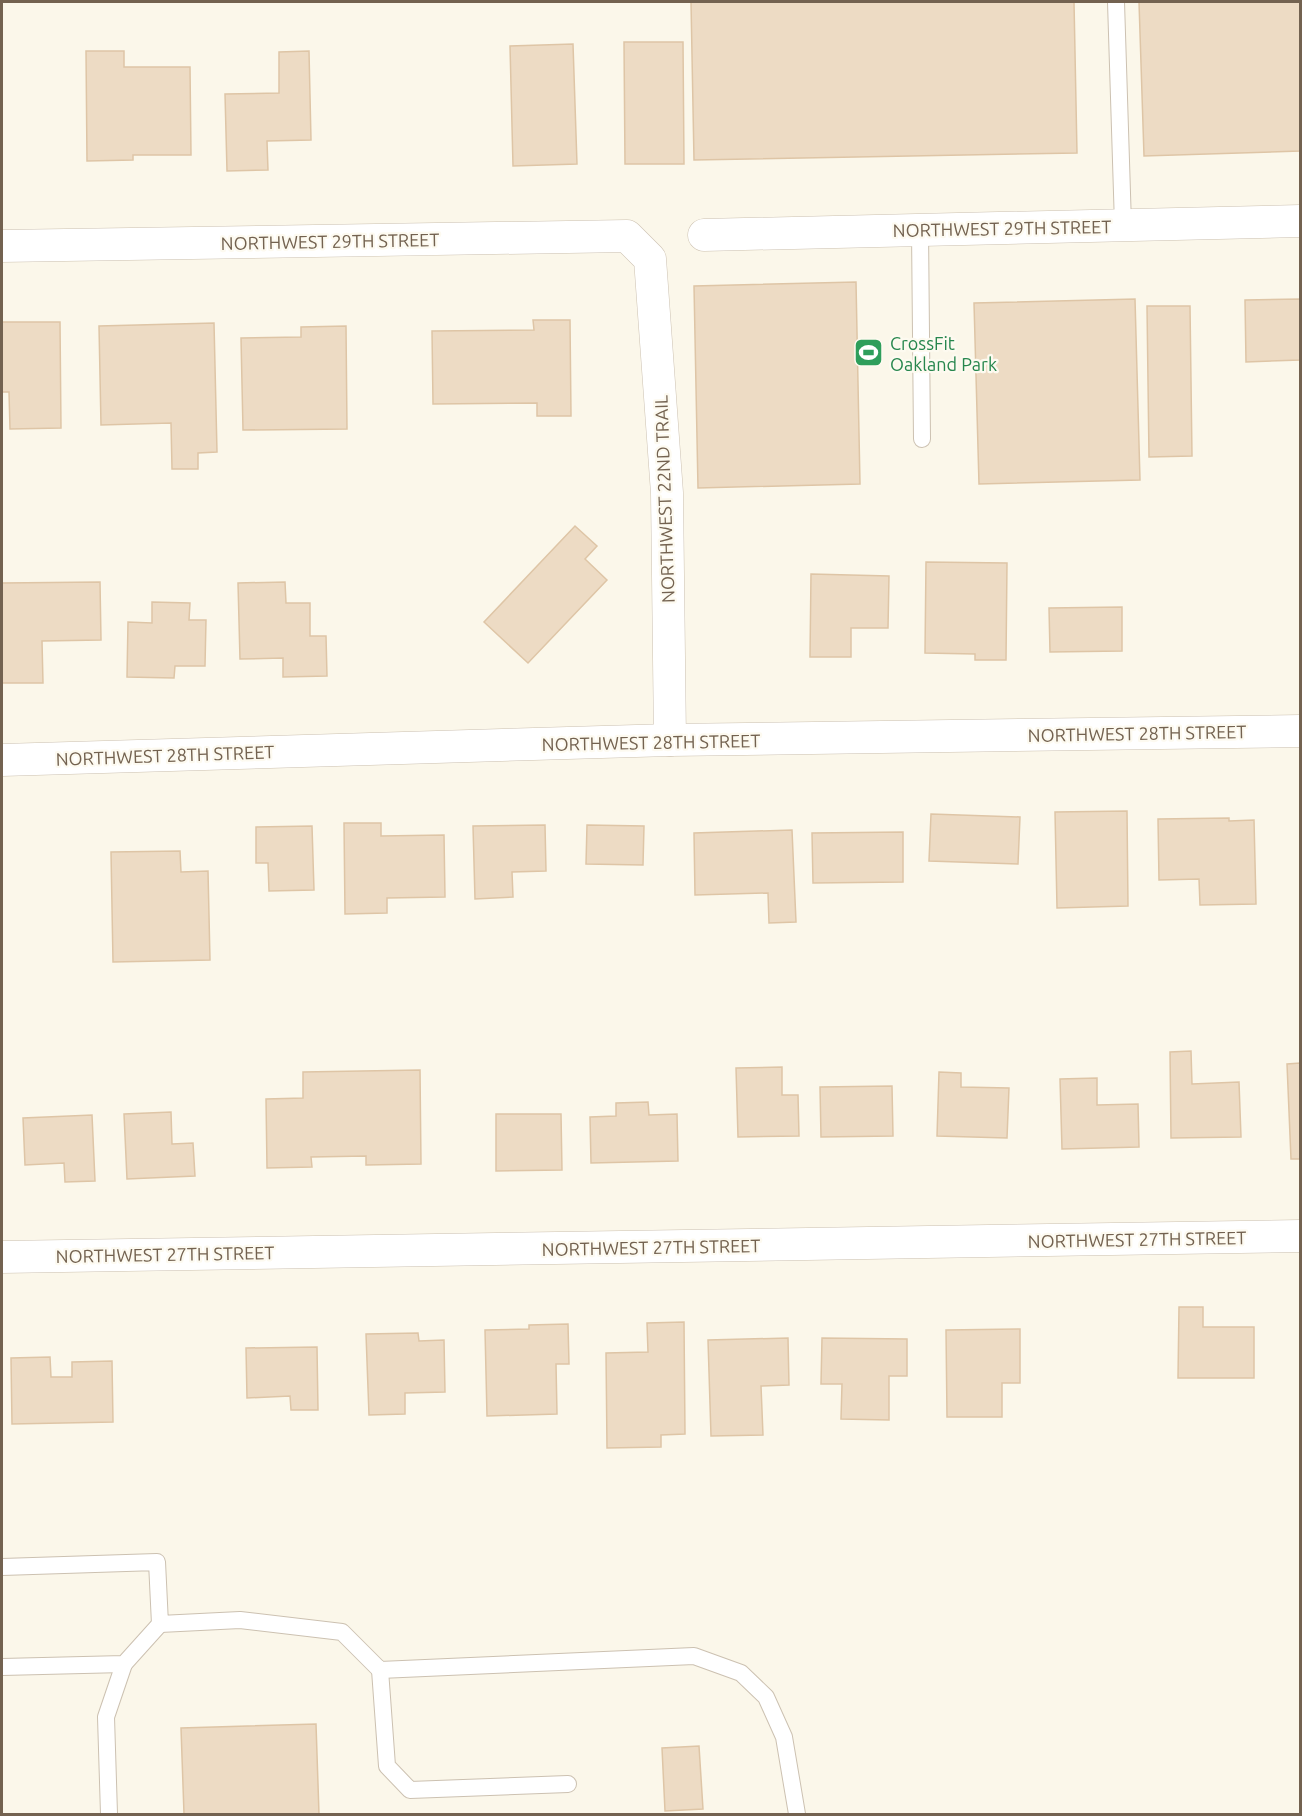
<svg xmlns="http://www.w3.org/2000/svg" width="1302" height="1816" font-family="Ubuntu,sans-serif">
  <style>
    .building { fill: #eddbc4; stroke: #dec5a6; stroke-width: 1.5 }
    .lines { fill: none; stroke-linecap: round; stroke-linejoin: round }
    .lane-casing { stroke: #ccc1b1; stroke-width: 18 }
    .street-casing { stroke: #ccc1b1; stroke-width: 33 }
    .lane { stroke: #fff; stroke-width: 16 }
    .street { stroke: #fff; stroke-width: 32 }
    .labels { text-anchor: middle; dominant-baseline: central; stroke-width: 4.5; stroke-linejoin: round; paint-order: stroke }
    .street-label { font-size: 18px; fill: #736250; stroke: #fdfaf0 }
    .leisure-label { font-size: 18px; fill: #27864d; stroke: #fdfaf0; text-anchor: start }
  </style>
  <rect width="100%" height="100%" fill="#fbf7ea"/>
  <g class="building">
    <path d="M691 2H1074L1077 153 694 160Z"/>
    <path d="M1139 2H1300V151L1144 156Z"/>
    <path d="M624 42H683L684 164H625Z"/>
    <path d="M573 44 577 164 513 166 510 46Z"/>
    <path d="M86 51H124V67H190L191 155H133V160L87 161Z"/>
    <path d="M309 51 311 140 267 141 268 170 227 171 225 94 279 93V52Z"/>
    <path d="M856 282 860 484 698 488 694 286Z"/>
    <path d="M1135 299 1140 480 979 484 974 303Z"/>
    <path d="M1300 299V360L1246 362 1245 300Z"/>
    <path d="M1147 306H1190L1192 456 1149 457Z"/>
    <path d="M533 320H570L571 416H537V403L433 404 432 331 534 330Z"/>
    <path d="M2 322H60L61 428 10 429 9 392H2Z"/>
    <path d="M214 323 217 452 198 453V469H172L171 423 101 425 99 326Z"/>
    <path d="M346 326 347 429 243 430 241 338 301 337V327Z"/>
    <path d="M575 526 597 546 585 559 607 580 528 663 484 622Z"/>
    <path d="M926 562 1007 563 1006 660H975V654L925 653Z"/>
    <path d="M811 574 889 576 888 628H851V657H810Z"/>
    <path d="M100 582 101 640 42 641 43 683H2V583Z"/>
    <path d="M285 582 286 603H310V636H326L327 676 283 677V658L240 659 238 583Z"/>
    <path d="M152 602 190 603 189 620H206L205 666H175L174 678 127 677 128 622 152 623Z"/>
    <path d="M1122 607V651L1050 652 1049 608Z"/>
    <path d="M1127 811 1128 906 1057 908 1055 812Z"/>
    <path d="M931 814 1020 817 1018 864 929 861Z"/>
    <path d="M1229 818V821L1254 820 1256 904 1200 905 1199 879 1159 880 1158 819Z"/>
    <path d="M344 823H381V836L444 835 445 897 387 898V913L345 914Z"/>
    <path d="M545 825 546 871 512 872 513 897 475 899 473 826Z"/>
    <path d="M587 825 644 826 643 865 586 864Z"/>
    <path d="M312 826 314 890 269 891 268 863H256V827Z"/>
    <path d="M792 830 796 922 769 923 768 893 695 895 694 833Z"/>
    <path d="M903 832V882L813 883 812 833Z"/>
    <path d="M180 851 181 872 208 871 210 960 113 962 111 852Z"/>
    <path d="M1191 1051 1192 1084 1239 1082 1241 1137 1171 1138 1170 1052Z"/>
    <path d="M1300 1063V1159H1291L1287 1064Z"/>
    <path d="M782 1067V1095H798L799 1136 738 1137 736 1068Z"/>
    <path d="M420 1070 421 1164 366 1165V1156L311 1157 312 1167 267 1168 266 1099 303 1098V1072Z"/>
    <path d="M939 1072 961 1073V1087L1009 1088 1007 1138 937 1136Z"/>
    <path d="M1097 1078V1105L1138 1104 1139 1147 1062 1149 1060 1079Z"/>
    <path d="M892 1086 893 1136 821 1137 820 1087Z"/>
    <path d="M648 1102 649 1115 677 1114 678 1161 591 1163 590 1117 616 1116V1103Z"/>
    <path d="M171 1112 172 1144 193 1143 195 1176 127 1179 124 1114Z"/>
    <path d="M496 1114H561L562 1170 496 1171Z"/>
    <path d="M92 1115 95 1181 65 1182 64 1163 25 1165 23 1118Z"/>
    <path d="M1179 1307H1203V1327H1254V1378H1178Z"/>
    <path d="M684 1322 685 1434 661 1435V1447L607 1448 606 1353 648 1352 647 1323Z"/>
    <path d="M568 1324 569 1364H556L557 1414 487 1416 485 1330 529 1329V1325Z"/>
    <path d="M1020 1329V1383H1002V1417H947L946 1330Z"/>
    <path d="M418 1333 419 1341 444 1340 445 1392 405 1393V1414L369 1415 366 1334Z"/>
    <path d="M788 1338 789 1385 761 1386 763 1435 711 1436 708 1340Z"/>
    <path d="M822 1338 907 1339V1376H889V1420L841 1419 842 1384H821Z"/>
    <path d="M317 1347 318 1410H291L290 1396 247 1398 246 1348Z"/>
    <path d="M50 1357 51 1377H72V1362L112 1361 113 1422 12 1424 11 1358Z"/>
    <path d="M316 1724 319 1814H184L181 1728Z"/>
    <path d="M699 1746 703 1809 665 1811 662 1748Z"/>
  </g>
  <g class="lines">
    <defs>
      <g id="lane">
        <path d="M1116 2 1123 225"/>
        <path d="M920 230 922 439"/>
        <path d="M2 1567 157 1562 160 1624 240 1620 342 1632 380 1670 694 1656 741 1673 766 1697 784 1737 797 1814"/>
        <path d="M2 1667 124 1664 160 1624"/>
        <path d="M380 1670 387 1766 410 1790 568 1784"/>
        <path d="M109 1814 106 1717 124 1664"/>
      </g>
      <g id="street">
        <path d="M704 235 1300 221"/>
        <path d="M2 246 627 236 650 259 667 493 670 740"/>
        <path d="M2 760 670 740 1300 731"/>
        <path d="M2 1257 1300 1236"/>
      </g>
    </defs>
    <use href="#lane" class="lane-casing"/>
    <use href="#street" class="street-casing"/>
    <use href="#lane" class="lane"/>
    <use href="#street" class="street"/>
  </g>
  <defs>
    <symbol id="stadium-square" viewBox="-11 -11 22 22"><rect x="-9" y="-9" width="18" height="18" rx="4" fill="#2e9e5b" stroke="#fdfaf0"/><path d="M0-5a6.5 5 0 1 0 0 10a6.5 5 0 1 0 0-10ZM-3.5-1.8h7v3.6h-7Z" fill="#fff"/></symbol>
  </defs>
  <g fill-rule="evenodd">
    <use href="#stadium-square" x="852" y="336" width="33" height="33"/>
  </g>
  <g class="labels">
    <g class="street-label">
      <text transform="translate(1002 228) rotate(-1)">NORTHWEST 29TH STREET</text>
      <text transform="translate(330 241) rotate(-1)">NORTHWEST 29TH STREET</text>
      <text transform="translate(664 499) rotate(-92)">NORTHWEST 22ND TRAIL</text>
      <text transform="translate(1137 733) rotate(-1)">NORTHWEST 28TH STREET</text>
      <text transform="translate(651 742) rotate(-1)">NORTHWEST 28TH STREET</text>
      <text transform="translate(165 755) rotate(-2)">NORTHWEST 28TH STREET</text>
      <text transform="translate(1137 1239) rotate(-1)">NORTHWEST 27TH STREET</text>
      <text transform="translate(651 1247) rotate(-1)">NORTHWEST 27TH STREET</text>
      <text transform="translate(165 1254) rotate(-1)">NORTHWEST 27TH STREET</text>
    </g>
    <g class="leisure-label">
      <text x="890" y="343">CrossFit<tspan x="890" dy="21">Oakland Park</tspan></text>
    </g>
  </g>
  <rect width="1302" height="1816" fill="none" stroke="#736250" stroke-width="6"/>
</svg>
